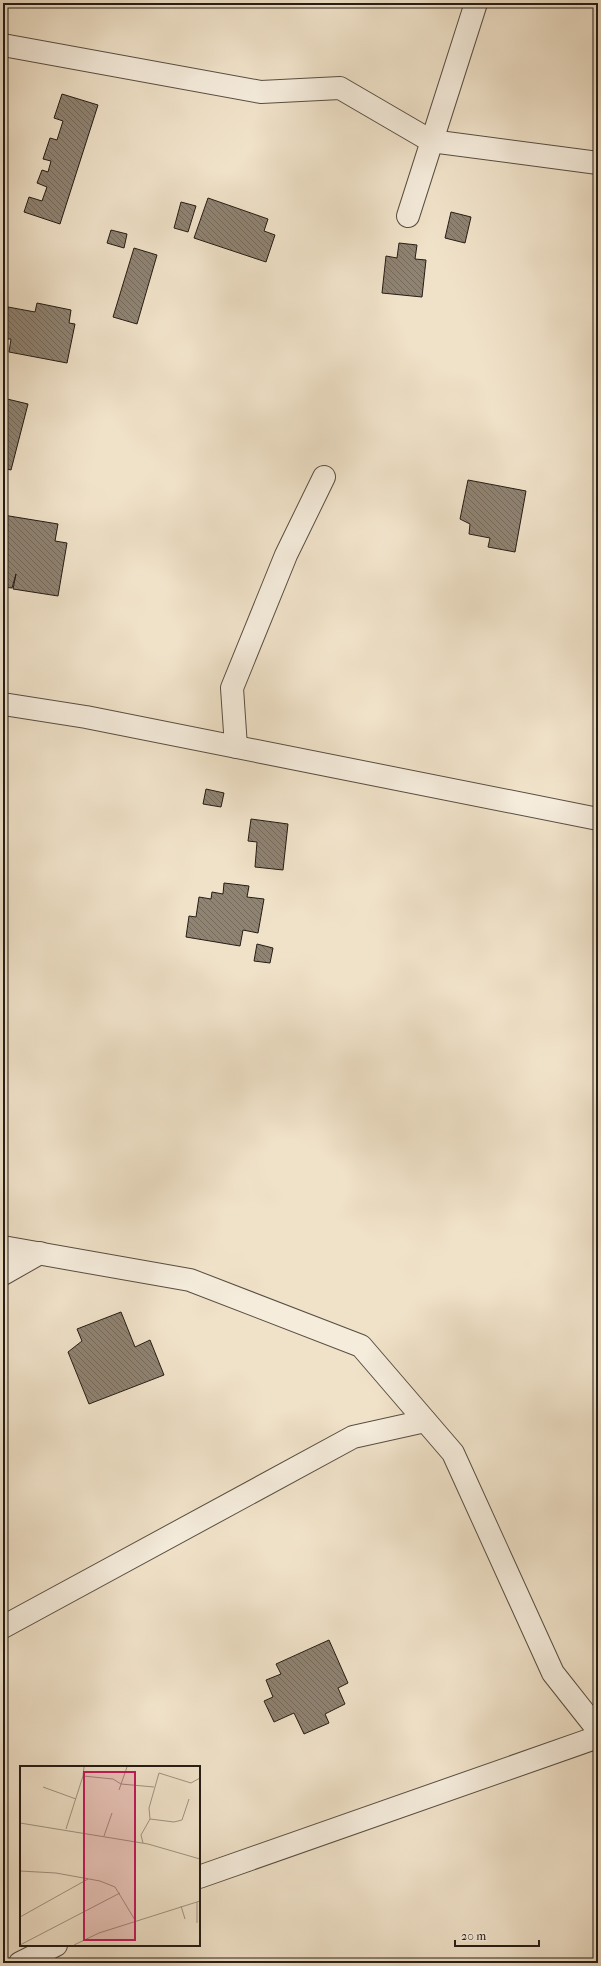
<svg xmlns="http://www.w3.org/2000/svg" width="601" height="1966" font-family="'IM FELL French Canon',serif">
  <style>
    .building { fill: url(#building-back-hatch); stroke: #251c14 }
    .lines { fill: none; stroke-linecap: round; stroke-linejoin: round }
    .street-casing { stroke: #584e41; stroke-width: 24 }
    .street { stroke: #f5ecdc; stroke-width: 22 }
    .inset-road { fill: none; stroke: #9f9381; stroke-width: 1 }
    .view { fill: #c2185b; fill-opacity: 0.15; stroke: #c2185b; stroke-width: 2 }
    .inset-edge { fill: none; stroke: #251c14; stroke-width: 2 }
  </style>
  <defs>
    <pattern id="building-back-hatch" width="6" height="6" patternUnits="userSpaceOnUse"><rect width="6" height="6" fill="#8f8372"/><path d="M-1 5l2 2M0 0l6 6M5-1l2 2" fill="none" stroke="#756a5c"/></pattern>
  </defs>
  <rect width="100%" height="100%" fill="#f0e2c9"/>
  <filter id="stains"><feTurbulence type="fractalNoise" baseFrequency=".005" numOctaves="4"/><feColorMatrix values="0 0 0 0 .2 0 0 0 0 .09 0 0 0 0 .02 0 0 0 .5 -.17"/></filter>
  <radialGradient id="worn" r=".72"><stop offset=".6" stop-color="#630" stop-opacity="0"/><stop offset="1" stop-color="#630" stop-opacity=".3"/></radialGradient>
  <g class="building">
    <path d="M62 94 98 105 60 224 24 212 29 197 42 201 47 187 37 183 42 170 48 172 51 161 43 159 50 138 57 140 63 121 54 118Z"/>
    <path d="M208 198 268 219 264 231 275 235 266 262 194 238Z"/>
    <path d="M181 202 196 206 188 232 174 228Z"/>
    <path d="M451 212 471 217 465 243 445 238Z"/>
    <path d="M111 230 127 234 124 248 107 243Z"/>
    <path d="M399 243 417 245 415 259 426 260 422 297 382 293 386 256 397 258Z"/>
    <path d="M134 248 157 255 137 324 113 317Z"/>
    <path d="M598 300V337H594Z"/>
    <path d="M37 303 71 310 69 323 75 324 67 363 9 352 11 339H3L8 307 35 312Z"/>
    <path d="M3 398 28 404 11 470 3 468Z"/>
    <path d="M468 480 526 491 515 552 488 547 490 538 469 534 470 524 460 519Z"/>
    <path d="M3 515 58 524 55 541 67 543 58 596 13 589 16 574 12 588 3 587Z"/>
    <path d="M206 789 224 793 221 807 203 804Z"/>
    <path d="M251 819 288 824 283 870 255 867 257 842 248 841Z"/>
    <path d="M224 883 249 886 247 897 264 899 258 933 243 930 240 946 186 937 189 916 196 917 199 897 211 899 212 892 223 894Z"/>
    <path d="M257 944 273 948 270 963 254 961Z"/>
    <path d="M121 1312 135 1347 150 1340 164 1375 89 1404 68 1352 82 1341 77 1329Z"/>
    <path d="M329 1640 348 1683 338 1688 345 1704 325 1714 329 1723 304 1734 294 1713 274 1722 264 1701 273 1697 266 1680 281 1674 276 1664Z"/>
  </g>
  <g class="lines">
    <defs>
      <g id="street">
        <path d="M3 45 261 92 340 88 431 141 598 163"/>
        <path d="M408 216 476 3"/>
        <path d="M3 704 86 717 598 819"/>
        <path d="M236 747 232 688 286 555 324 477"/>
        <path d="M3 1247 190 1280 361 1346 453 1453 553 1673 598 1730"/>
        <path d="M3 1274 40 1253"/>
        <path d="M3 1627 353 1437 425 1421"/>
        <path d="M199 1877 598 1737"/>
        <path d="M20 1963 56 1945"/>
      </g>
    </defs>
    <use href="#street" class="street-casing"/>
    <use href="#street" class="street"/>
  </g>
  <g transform="translate(20 1766)">
    <rect width="180" height="180" fill="#f0e2c9"/>
    <path class="inset-road" d="M63 10 93 13 101 18 134 21M23 21 56 33M99 24 107 1M130 53 129 42 139 7 171 17 180 12M0 57 128 78 180 93M46 63 63 10 64 1M84 70 92 47M123 77 121 69 130 53 154 56 162 54 169 33M0 105 36 107 80 115 95 121 115 154M177 136V157M161 140 165 153M0 151 68 113M0 179 100 127M54 179 79 167 180 135"/>
    <path class="view" d="M64 6H115V174H64Z"/>
    <rect width="180" height="180" class="inset-edge"/>
  </g>
  <rect width="601" height="1966" fill="none" stroke="#f0e2c9" stroke-width="16"/>
  <rect x="4" y="4" width="593" height="1958" fill="none" stroke="#251c14" stroke-width="2"/>
  <rect x="8" y="8" width="585" height="1950" fill="none" stroke="#251c14"/>
  <path d="M455 1940v6h84v-6" fill="none" stroke="#251c14" stroke-width="2"/>
  <text x="461" y="1940" font-size="12" fill="#251c14" stroke="#f5ecdc" stroke-width="3" paint-order="stroke">20 m</text>
  <rect width="100%" height="100%" filter="url(#stains)"/>
  <rect width="100%" height="100%" fill="url(#worn)"/>
</svg>
